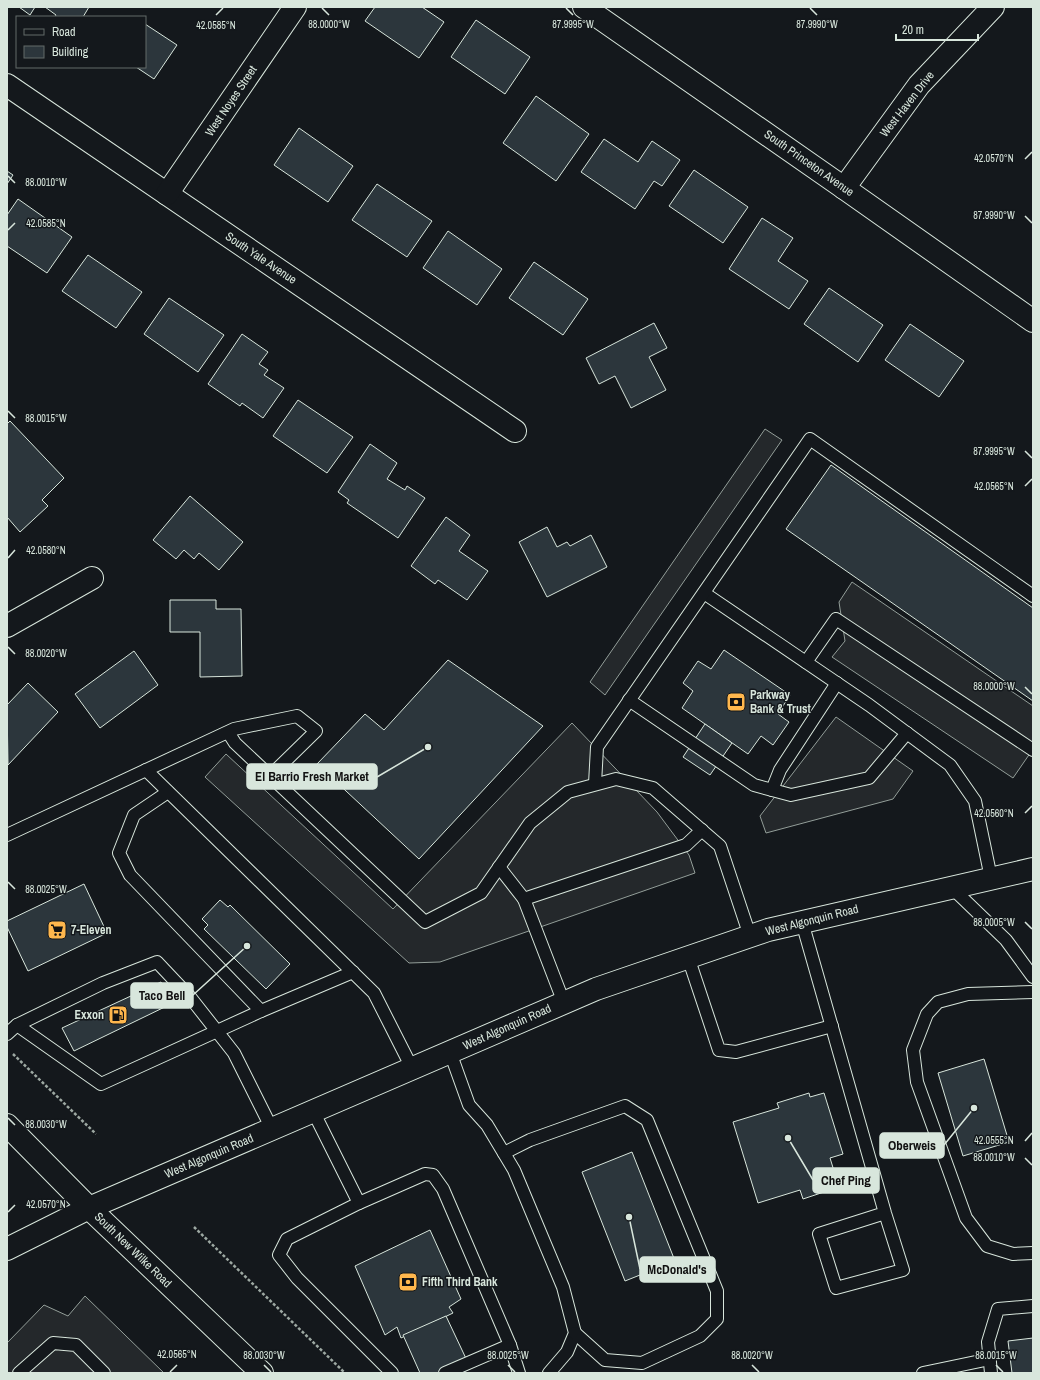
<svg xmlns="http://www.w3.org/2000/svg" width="1040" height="1380" font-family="'Archivo Narrow',sans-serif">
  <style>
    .parking { fill: #24282b; stroke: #939e99 }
    .building { fill: #2c363c; stroke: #d8e6dc }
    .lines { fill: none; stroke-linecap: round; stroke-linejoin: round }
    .service-casing { stroke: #d8e6dc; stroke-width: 14 }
    .minor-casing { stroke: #d8e6dc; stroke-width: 24 }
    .secondary-casing { stroke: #d8e6dc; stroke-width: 24 }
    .primary-casing { stroke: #d8e6dc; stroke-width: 24 }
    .path { stroke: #9da8a2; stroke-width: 2.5; stroke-dasharray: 3 2; stroke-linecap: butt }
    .service { stroke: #14181c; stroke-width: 12 }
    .minor { stroke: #14181c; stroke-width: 22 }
    .secondary { stroke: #14181c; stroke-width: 22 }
    .primary { stroke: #14181c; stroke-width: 22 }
    .ticks { fill: none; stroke: #d8e6dc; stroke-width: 1.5 }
    .labels { text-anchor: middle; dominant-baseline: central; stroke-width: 3; stroke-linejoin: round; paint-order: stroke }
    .street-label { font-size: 12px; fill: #d8e6dc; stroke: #14181c }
    .poi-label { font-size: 12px; font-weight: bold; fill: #d8e6dc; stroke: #14181c; text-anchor: start }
    .ticks-label { font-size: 10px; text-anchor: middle; fill: #d8e6dc; stroke: #14181c; stroke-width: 3; stroke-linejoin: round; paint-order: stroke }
    .leader { fill: none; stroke: #d8e6dc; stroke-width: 1.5 }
    .callout-dot { fill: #d8e6dc; stroke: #14181c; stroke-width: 1.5 }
    .callout { fill: #d8e6dc; stroke: #d8e6dc; stroke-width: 1.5 }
    .callout-label { font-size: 13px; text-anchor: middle; font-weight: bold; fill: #111 }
  </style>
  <rect width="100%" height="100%" fill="#14181c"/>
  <g class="parking">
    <path d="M765 429 782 440 605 695 590 682Z"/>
    <path d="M852 582 1033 706V749L1013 778 832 657 845 641 839 602Z"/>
    <path d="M836 717 913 771 893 799 766 833 760 816Z"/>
    <path d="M572 723 657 812 689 855 695 873 440 962 409 963 205 777 226 754 393 909Z"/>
    <path d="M85 1296 164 1373H7V1343L44 1305 68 1316Z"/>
  </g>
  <g class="building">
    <path d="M19 7H35L30 15Z"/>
    <path d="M45 7H89L83 17H55L56 15Z"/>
    <path d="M375 7H422L444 22 419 58 365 21Z"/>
    <path d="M476 20 530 57 505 94 451 57Z"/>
    <path d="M145 24 177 45 154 79 136 67H145Z"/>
    <path d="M536 96 589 134 556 181 503 143Z"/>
    <path d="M299 128 353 166 328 202 274 165Z"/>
    <path d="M604 139 638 162 652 141 680 160 662 186 654 181 635 209 581 172Z"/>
    <path d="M694 170 748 207 723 243 669 206Z"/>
    <path d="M7 171 13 175 7 184Z"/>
    <path d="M377 184 432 221 407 257 352 220Z"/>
    <path d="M18 199 72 237 47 273 7 246V215Z"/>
    <path d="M762 218 793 238 778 261 808 281 789 309 729 269Z"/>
    <path d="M448 231 502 269 477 305 423 268Z"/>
    <path d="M88 255 142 292 116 328 62 291Z"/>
    <path d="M534 262 588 299 563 335 509 298Z"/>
    <path d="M829 288 883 325 858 362 804 324Z"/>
    <path d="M169 298 224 335 198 372 144 334Z"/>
    <path d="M654 323 667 348 649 357 666 390 631 408 615 376 599 384 586 358Z"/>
    <path d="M910 324 964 361 939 397 885 360Z"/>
    <path d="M242 334 268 352 259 364 268 370 264 375 284 388 263 418 242 403 240 406 208 384Z"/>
    <path d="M298 400 353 437 327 473 273 436Z"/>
    <path d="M10 421 64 478 42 500 48 506 20 532 7 517V424Z"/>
    <path d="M370 444 397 463 387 479 405 490 407 486 425 498 398 538 347 503 349 500 338 492Z"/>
    <path d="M831 465 1033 608V701L786 529Z"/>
    <path d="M190 496 243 542 219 570 199 553 194 559 184 550 176 559 153 540Z"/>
    <path d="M446 517 470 535 459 551 488 571 467 600 438 580 435 584 411 566Z"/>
    <path d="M547 527 557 547 567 542 570 546 591 535 607 567 547 597 519 542Z"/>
    <path d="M170 600H216V609H241L242 676 200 677V632H170Z"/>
    <path d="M724 650 790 695 778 714 789 722 773 745 761 736 748 754 682 708 693 691 683 683 698 661 711 669Z"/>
    <path d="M134 651 158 685 100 728 75 694Z"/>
    <path d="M448 660 543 726 419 859 317 764 365 714 384 730Z"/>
    <path d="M28 683 58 712 8 765 7 705Z"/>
    <path d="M705 724 732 743 710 775 683 757Z"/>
    <path d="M84 884 107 933 28 971 7 927V921Z"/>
    <path d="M220 900 228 907 230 905 290 964 266 989 204 929 208 925 202 919Z"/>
    <path d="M161 982 173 1003 74 1051 62 1028Z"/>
    <path d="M984 1059 1009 1142 963 1156 938 1073Z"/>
    <path d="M809 1093 810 1097 824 1093 843 1154 830 1158 839 1187 803 1199 800 1190 758 1203 733 1122 779 1108 777 1103Z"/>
    <path d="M632 1152 675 1261 625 1281 582 1172Z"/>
    <path d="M430 1230 461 1299 449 1307 453 1313 401 1338 397 1327 385 1335 355 1266Z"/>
    <path d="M446 1316 470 1367 457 1373H420L403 1335Z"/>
    <path d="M1033 1338V1373H1012L1008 1341Z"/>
  </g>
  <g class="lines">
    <defs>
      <g id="service">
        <path d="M704 593 869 705 950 765 975 801 991 878"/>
        <path d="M806 662 836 619 1033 750"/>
        <path d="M629 700 754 785 791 795 869 778 907 733"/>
        <path d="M146 770 374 993 412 1068"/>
        <path d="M270 776 425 922 481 893 530 823 568 792 616 779 653 788 720 846 750 936"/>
        <path d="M595 784 597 747 810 439 1033 596"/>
        <path d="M772 790 780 770 837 683"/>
        <path d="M168 792 134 815 119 853 130 875 261 1011"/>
        <path d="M7 835 234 729 297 716 316 731 270 776 235 743 228 732"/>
        <path d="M499 867 524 899 686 845 702 830"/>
        <path d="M951 887 1006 940 1033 977"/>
        <path d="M524 899 564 1003"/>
        <path d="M802 922 885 1213 903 1270 836 1288 819 1234 885 1213"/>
        <path d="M688 957 719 1050 736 1052 832 1026"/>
        <path d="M1033 992 968 994 938 1002 927 1014 913 1050 917 1082 966 1218 987 1246 1013 1254 1033 1253"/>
        <path d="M17 1025 101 1084 261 1011 353 972"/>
        <path d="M7 1034 17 1025 103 983 157 962 190 997 234 1053 272 1129"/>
        <path d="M450 1052 469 1105 487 1125 514 1170 563 1287 575 1333 567 1352 549 1373"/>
        <path d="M313 1111 359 1203 287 1239 279 1255 297 1278 392 1373"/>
        <path d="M504 1153 530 1140 625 1106 647 1120 717 1291V1319L700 1336 642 1363 605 1360 575 1333"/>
        <path d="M359 1203 425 1174 433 1175 443 1189 510 1345 519 1373"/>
        <path d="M19 1373 53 1343 76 1345 104 1373"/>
        <path d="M445 1373 510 1345"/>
        <path d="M923 1373 990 1359"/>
        <path d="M991 1373 988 1342 998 1309 1033 1306"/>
      </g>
      <g id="minor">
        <path d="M584 7 844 188 1033 321"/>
        <path d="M7 85 515 431"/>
        <path d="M844 188 919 85 993 7"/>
        <path d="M167 194 295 7"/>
        <path d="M7 626 92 578"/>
      </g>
      <path id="secondary" d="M7 1125 89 1208 262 1373"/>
      <path id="primary" d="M7 1249 89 1208 596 989 768 930 1033 869"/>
    </defs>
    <use href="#service" class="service-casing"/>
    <use href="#minor" class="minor-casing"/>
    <use href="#secondary" class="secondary-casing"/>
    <use href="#primary" class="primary-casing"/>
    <g class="path">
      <path d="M13 1054 96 1134"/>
      <path d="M194 1227 345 1373"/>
    </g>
    <use href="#service" class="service"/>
    <use href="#minor" class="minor"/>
    <use href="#secondary" class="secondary"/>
    <use href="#primary" class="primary"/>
  </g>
  <path class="ticks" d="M322 8 329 15M566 8 573 15M810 8 817 15M216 15 223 8M1025 159 1032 152M8 176 15 183M1025 216 1032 223M8 230 15 223M8 411 15 418M1025 451 1032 458M1025 486 1032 479M8 558 15 550M8 647 15 654M1025 687 1032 694M1025 813 1032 806M8 882 15 889M1025 922 1032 929M8 1118 15 1125M1025 1141 1032 1133M1025 1158 1032 1165M8 1212 15 1205M264 1365 271 1372M508 1365 515 1372M752 1365 759 1372M996 1365 1003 1372M170 1372 177 1365"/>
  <defs>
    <symbol id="bank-square" viewBox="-11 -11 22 22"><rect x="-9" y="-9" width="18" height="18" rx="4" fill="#ffb74d" stroke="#14181c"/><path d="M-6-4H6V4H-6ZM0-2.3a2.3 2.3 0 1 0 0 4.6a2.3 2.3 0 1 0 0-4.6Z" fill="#111"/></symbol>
    <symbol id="supermarket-square" viewBox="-11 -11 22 22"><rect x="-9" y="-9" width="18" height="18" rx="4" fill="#ffb74d" stroke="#14181c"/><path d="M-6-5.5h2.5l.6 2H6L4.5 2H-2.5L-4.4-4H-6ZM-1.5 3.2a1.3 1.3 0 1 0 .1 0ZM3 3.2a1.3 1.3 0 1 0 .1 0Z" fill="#111"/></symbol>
    <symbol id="fuel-square" viewBox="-11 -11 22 22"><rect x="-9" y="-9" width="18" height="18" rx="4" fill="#ffb74d" stroke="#14181c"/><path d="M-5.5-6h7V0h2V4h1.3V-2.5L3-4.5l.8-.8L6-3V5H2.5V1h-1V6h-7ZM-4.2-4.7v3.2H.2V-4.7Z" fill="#111"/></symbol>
  </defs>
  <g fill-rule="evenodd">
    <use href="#bank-square" x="725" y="691" width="22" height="22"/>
    <use href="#supermarket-square" x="46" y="919" width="22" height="22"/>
    <use href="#fuel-square" x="107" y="1004" width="22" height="22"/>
    <use href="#bank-square" x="397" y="1271" width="22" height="22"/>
  </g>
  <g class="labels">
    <g class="street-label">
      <text transform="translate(231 101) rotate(-56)">West Noyes Street</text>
      <text transform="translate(907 104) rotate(-52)">West Haven Drive</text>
      <text transform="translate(809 163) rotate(35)">South Princeton Avenue</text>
      <text transform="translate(261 258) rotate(34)">South Yale Avenue</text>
      <text transform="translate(812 920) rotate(-14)">West Algonquin Road</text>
      <text transform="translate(507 1027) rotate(-24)">West Algonquin Road</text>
      <text transform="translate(209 1156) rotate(-23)">West Algonquin Road</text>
      <text transform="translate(133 1250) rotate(44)">South New Wilke Road</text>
    </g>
    <g class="poi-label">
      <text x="750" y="695">Parkway<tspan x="750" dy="14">Bank &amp; Trust</tspan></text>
      <text x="71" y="930">7-Eleven</text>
      <text x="104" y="1015" text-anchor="end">Exxon</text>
      <text x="422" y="1282">Fifth Third Bank</text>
    </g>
  </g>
  <g class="ticks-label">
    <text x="329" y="28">88.0000°W</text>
    <text x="573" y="28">87.9995°W</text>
    <text x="817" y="28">87.9990°W</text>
    <text x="216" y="29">42.0585°N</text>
    <text x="994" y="162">42.0570°N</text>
    <text x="46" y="186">88.0010°W</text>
    <text x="994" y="219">87.9990°W</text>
    <text x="46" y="227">42.0585°N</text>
    <text x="46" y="422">88.0015°W</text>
    <text x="994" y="455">87.9995°W</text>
    <text x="994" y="490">42.0565°N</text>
    <text x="46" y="554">42.0580°N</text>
    <text x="46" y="657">88.0020°W</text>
    <text x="994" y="690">88.0000°W</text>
    <text x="994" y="817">42.0560°N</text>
    <text x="46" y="893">88.0025°W</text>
    <text x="994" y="926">88.0005°W</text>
    <text x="46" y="1128">88.0030°W</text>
    <text x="994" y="1144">42.0555°N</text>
    <text x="994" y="1161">88.0010°W</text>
    <text x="46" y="1208">42.0570°N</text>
    <text x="177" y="1358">42.0565°N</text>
    <text x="264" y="1359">88.0030°W</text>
    <text x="508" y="1359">88.0025°W</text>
    <text x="752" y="1359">88.0020°W</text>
    <text x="996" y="1359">88.0015°W</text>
  </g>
  <path class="leader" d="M428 747L377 777M247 946L193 995M974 1108L944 1145M788 1138L813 1180M629 1217L640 1269"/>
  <g class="callout-dot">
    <circle cx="428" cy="747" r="4"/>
    <circle cx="247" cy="946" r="4"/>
    <circle cx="974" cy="1108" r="4"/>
    <circle cx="788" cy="1138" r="4"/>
    <circle cx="629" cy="1217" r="4"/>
  </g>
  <g class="callout">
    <rect x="247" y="764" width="130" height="25" rx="4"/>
    <rect x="131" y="983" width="62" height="25" rx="4"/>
    <rect x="880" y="1133" width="64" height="25" rx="4"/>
    <rect x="813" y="1168" width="66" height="25" rx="4"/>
    <rect x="640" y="1257" width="75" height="25" rx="4"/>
  </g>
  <g class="callout-label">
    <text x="312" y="781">El Barrio Fresh Market</text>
    <text x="162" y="1000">Taco Bell</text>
    <text x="912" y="1150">Oberweis</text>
    <text x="846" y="1185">Chef Ping</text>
    <text x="677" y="1274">McDonald's</text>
  </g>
  <rect width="1040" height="1380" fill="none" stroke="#d8e6dc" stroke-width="16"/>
  <rect x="16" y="16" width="130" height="52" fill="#14181c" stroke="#626a69"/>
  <rect x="24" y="29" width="20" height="6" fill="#14181c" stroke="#626a69"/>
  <text x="52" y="36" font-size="12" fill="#d8e6dc">Road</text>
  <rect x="24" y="46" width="20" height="12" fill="#2c363c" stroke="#626a69"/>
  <text x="52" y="56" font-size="12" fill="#d8e6dc">Building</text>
  <path d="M896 34v6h82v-6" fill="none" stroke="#d8e6dc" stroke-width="2"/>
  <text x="902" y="34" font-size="12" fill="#d8e6dc" stroke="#14181c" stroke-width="3" paint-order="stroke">20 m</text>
</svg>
